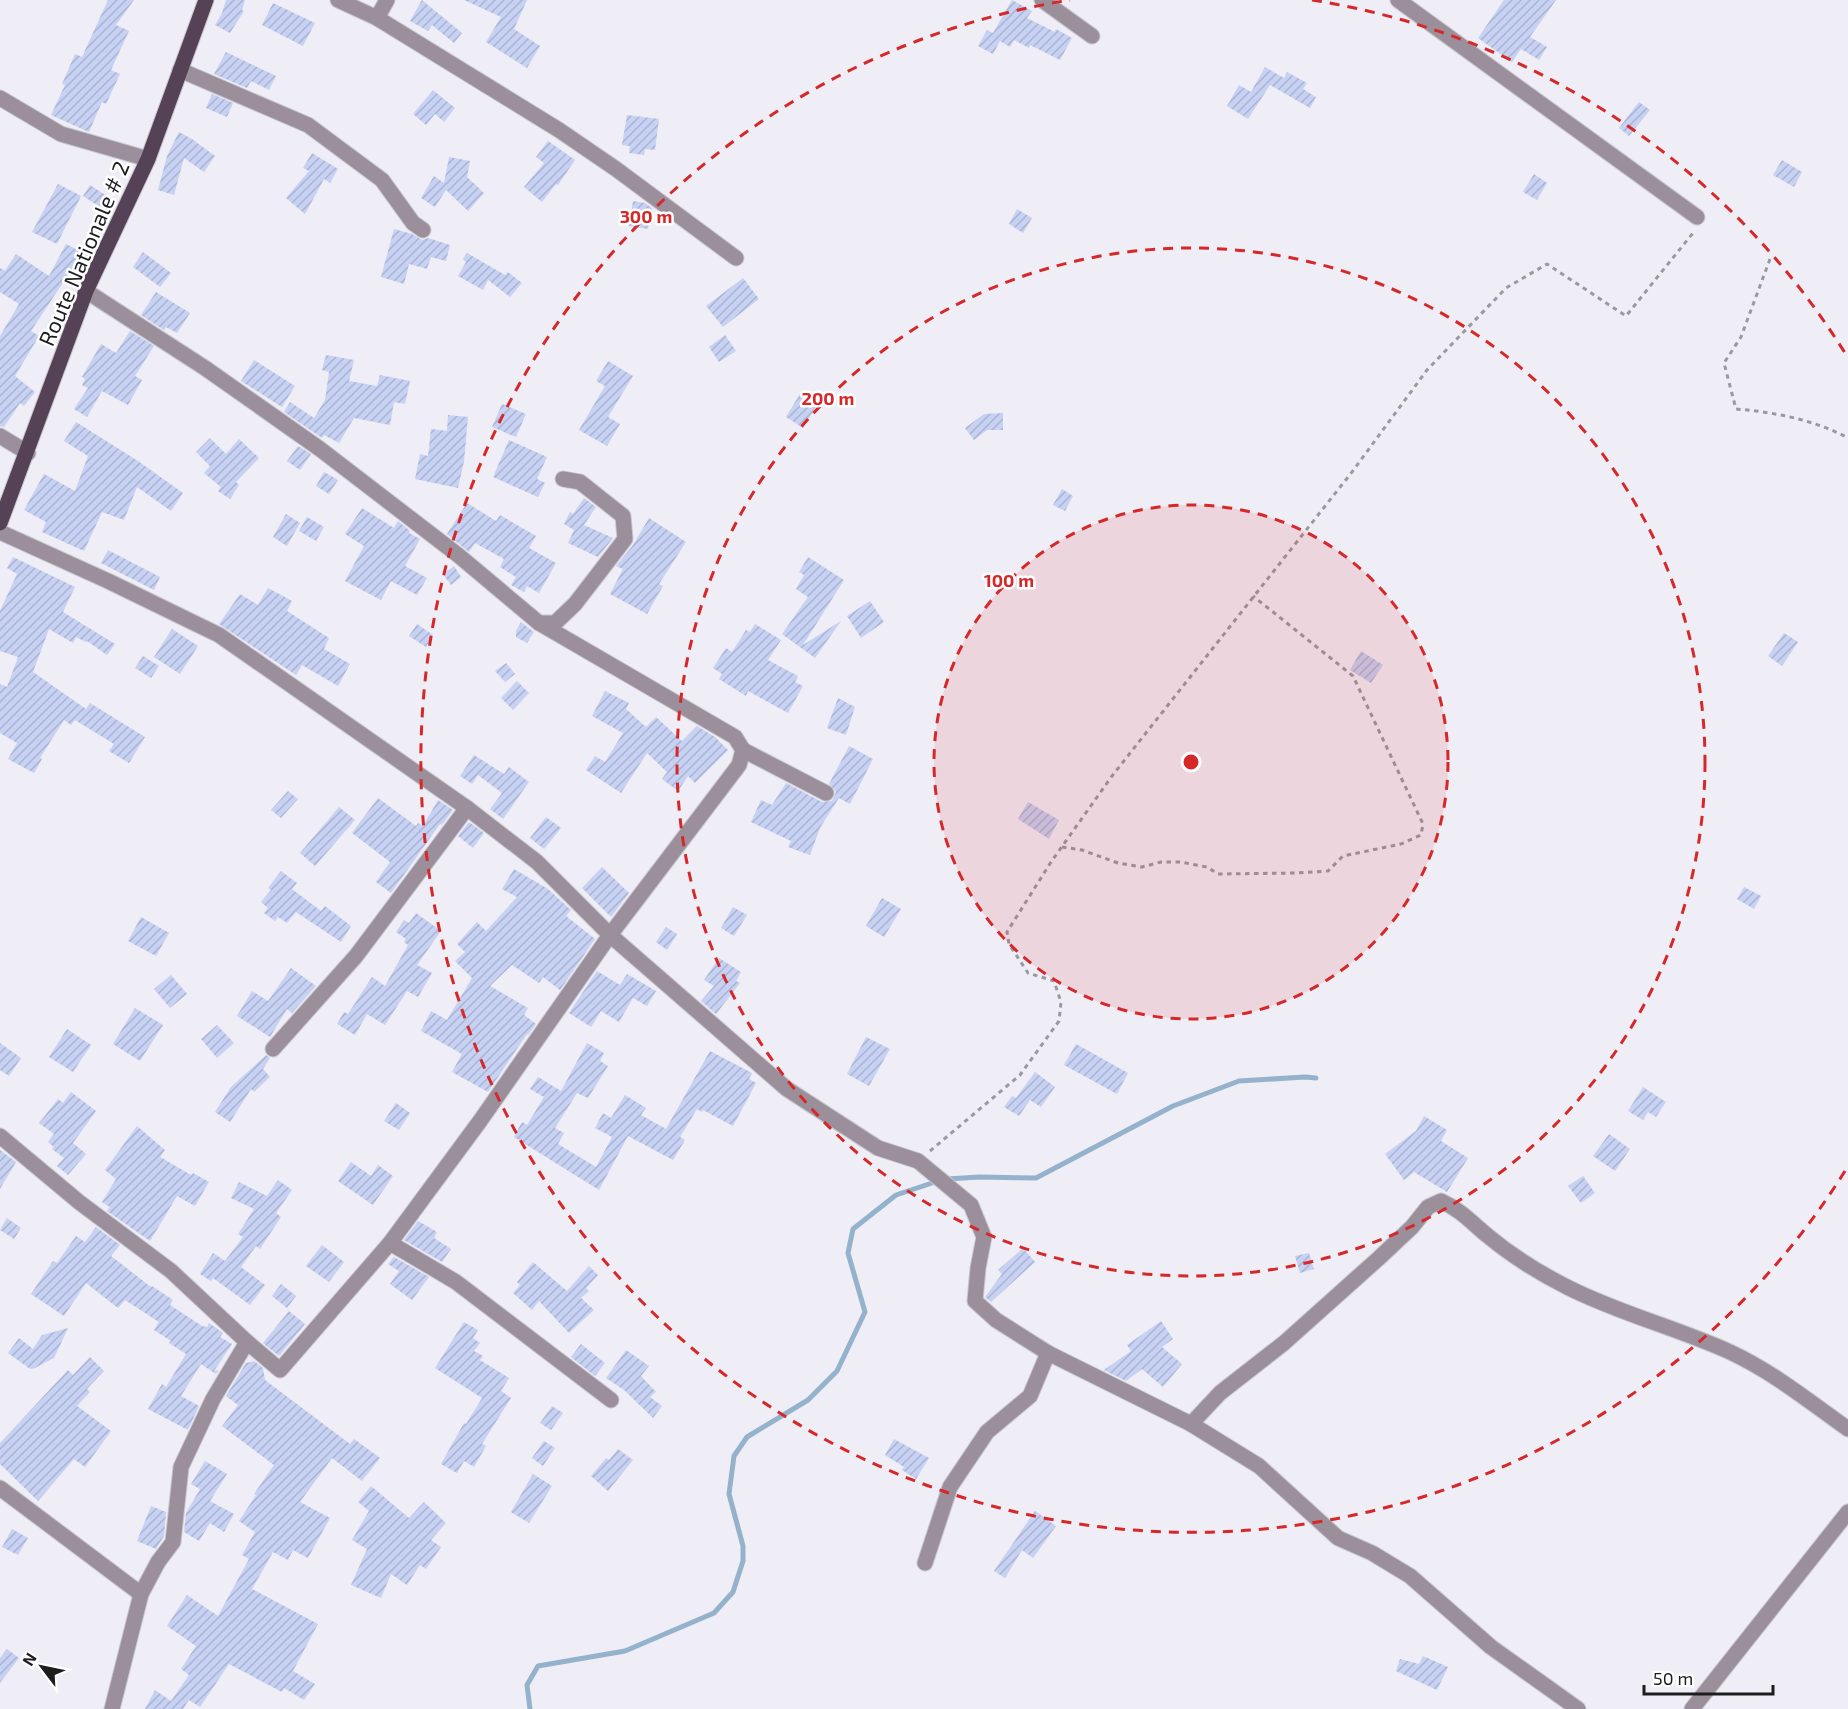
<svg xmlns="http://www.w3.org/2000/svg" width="1848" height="1709" font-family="'Exo 2',sans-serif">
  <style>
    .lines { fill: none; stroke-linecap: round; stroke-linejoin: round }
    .stream { stroke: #94b2cc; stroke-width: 5 }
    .building { fill: url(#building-hatch) }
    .minor-casing { stroke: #c9c7ce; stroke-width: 17 }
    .major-casing { stroke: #c9c7ce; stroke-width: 17 }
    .path { stroke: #9a999f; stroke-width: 3; stroke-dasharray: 4.5 4.5; stroke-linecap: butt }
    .minor { stroke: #9a8f9b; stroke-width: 15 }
    .major { stroke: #564257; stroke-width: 15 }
    .ring { fill: none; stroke: #d62828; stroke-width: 3; stroke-dasharray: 10 8 }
    .labels { text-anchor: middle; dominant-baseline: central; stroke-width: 5; stroke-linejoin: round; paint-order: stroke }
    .street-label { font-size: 22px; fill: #1d1c1f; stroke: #fff }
    .centre { fill: #d62828; stroke: #fff; stroke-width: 3 }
    .ring-label { font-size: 18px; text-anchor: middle; font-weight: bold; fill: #d62828; stroke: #fff; stroke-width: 5; stroke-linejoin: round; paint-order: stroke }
  </style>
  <defs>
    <pattern id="building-hatch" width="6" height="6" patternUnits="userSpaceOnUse" patternTransform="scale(1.5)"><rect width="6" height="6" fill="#c6d1f3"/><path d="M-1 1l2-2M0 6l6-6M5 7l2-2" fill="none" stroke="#aab3d0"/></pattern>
  </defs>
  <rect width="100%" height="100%" fill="#efedf5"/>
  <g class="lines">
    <g class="stream">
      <path d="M947 1179 979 1177 1036 1178 1173 1106 1239 1081 1305 1077 1316 1078"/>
      <path d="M530 1709 527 1685 538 1666 625 1651 714 1613 733 1592 743 1561V1546L729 1494 734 1456 747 1437 808 1400 837 1371 865 1312 848 1253 853 1229 896 1195 938 1181"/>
    </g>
  </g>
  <g class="building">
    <path d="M108 0H134L116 25 129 31 111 70 120 74 106 104 102 102 89 132 51 115 65 85 62 84 75 54 82 57Z"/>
    <path d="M226 0H245L242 10 244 11 230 33 215 25 222 13Z"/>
    <path d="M422 0 462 33 454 43 432 25 428 31 410 21Z"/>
    <path d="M464 0H527L514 29 540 46 527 68 486 42 501 17Z"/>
    <path d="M1012 0 1032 11 1027 18 1055 32 1056 29 1072 38 1060 60 1030 45 1029 48 1014 40 1010 47 1000 41 993 54 978 46 987 30 993 33Z"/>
    <path d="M1504 0H1556L1530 37 1547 47 1539 60 1521 49 1512 62 1478 38Z"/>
    <path d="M273 3 315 23 303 46 262 25Z"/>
    <path d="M226 52 276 76 269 90 251 81 247 88 214 74Z"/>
    <path d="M1265 67 1284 78 1287 72 1307 83 1303 89 1316 97 1310 108 1270 85 1248 119 1227 106 1239 85 1251 92Z"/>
    <path d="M433 90 455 108 444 122 435 114 426 125 413 114Z"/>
    <path d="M212 94 233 103 227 117 206 108Z"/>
    <path d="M1639 102 1650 110 1629 136 1619 128Z"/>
    <path d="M627 115 659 119 655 150 645 149 644 155 629 153 630 146 622 145Z"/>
    <path d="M179 132 192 139 215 156 204 172 184 158 174 195 158 190 167 156Z"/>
    <path d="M548 141 575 160 558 185 556 184 542 202 524 187 544 163 536 157Z"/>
    <path d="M312 153 338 169 330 183 324 179 305 214 286 198 309 171 303 168Z"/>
    <path d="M449 157 470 161 467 177 484 193 468 211 446 190 435 207 421 198 434 176 444 183Z"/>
    <path d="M1782 160 1802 172 1794 187 1773 175Z"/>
    <path d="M1534 174 1547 183 1537 200 1523 192Z"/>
    <path d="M58 184 81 196 57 244 32 232Z"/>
    <path d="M90 185 116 202 109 213 83 196Z"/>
    <path d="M633 201 645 203 652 208 648 229 629 226Z"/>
    <path d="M1017 209 1032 218 1023 233 1009 224Z"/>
    <path d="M394 229 412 234 422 240 428 238 450 245 446 261 431 257 427 269 409 264 404 284 381 277Z"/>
    <path d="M66 244 91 257 84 272 74 266 31 331 39 336 15 376 35 392 24 406 20 403 4 427 0 426V336L19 304 0 292V268L5 271 16 254 49 276Z"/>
    <path d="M143 252 171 273 160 287 133 267Z"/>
    <path d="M467 253 505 275 508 272 522 283 510 297 488 280 483 290 458 276 466 262 463 259Z"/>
    <path d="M743 278 759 299 723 327 706 306Z"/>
    <path d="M156 292 190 313 177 333 166 327 164 330 141 315Z"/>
    <path d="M130 331 154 346 135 376 142 380 128 405 102 391 87 417 74 409 88 388 82 385 85 379 82 377 101 344 116 353Z"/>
    <path d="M725 335 736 351 719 362 709 347Z"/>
    <path d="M326 355 354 360 349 381 377 386 380 375 410 381 405 404 394 402 390 425 354 418 339 443 324 435 322 438 284 412 290 402 314 418 325 400 329 372 322 370Z"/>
    <path d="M254 360 295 386 282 407 241 381Z"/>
    <path d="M608 361 633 376 608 417 620 424 607 446 579 430 605 386 596 381Z"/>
    <path d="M800 394 817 405 803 428 786 417Z"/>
    <path d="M502 404 526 414 516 437 492 427Z"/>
    <path d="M1003 413V430H987L974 440 965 428 984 414Z"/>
    <path d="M448 415 468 417 464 461 458 488 415 479 420 454 428 456 431 429 447 431Z"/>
    <path d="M76 422 138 461 183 493 171 511 137 487 124 520 102 512 84 551 42 532 46 522 24 510 44 474 75 491 88 456 64 441Z"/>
    <path d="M210 438 226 454 239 439 259 458 236 482 239 485 230 499 218 491 221 487 204 473 210 466 196 452Z"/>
    <path d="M509 440 547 457 537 479 545 483 538 497 493 477Z"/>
    <path d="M298 446 311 454 300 470 287 461Z"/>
    <path d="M324 472 338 480 329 494 316 486Z"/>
    <path d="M1062 489 1073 496 1065 511 1053 505Z"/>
    <path d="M584 498 596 507 584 525 613 538 598 557 568 543 574 530 564 524 570 512 573 514Z"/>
    <path d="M467 503 496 521 500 515 536 536 529 548 556 563 539 593 527 586 524 592 511 585 516 577 500 567 504 559 475 543 469 552 447 534Z"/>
    <path d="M362 508 394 528 398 521 410 531 409 533 420 539 405 566 427 578 417 595 391 581 381 600 345 581 364 546 345 534Z"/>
    <path d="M286 514 300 523 287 546 273 537Z"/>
    <path d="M307 517 324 527 316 541 299 531Z"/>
    <path d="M649 518 686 542 659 584 663 586 647 614 610 594 623 569 616 566 633 545Z"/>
    <path d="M108 550 160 577 154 590 101 563Z"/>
    <path d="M13 557 75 587 63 612 115 644 107 655 87 641 86 642 76 637 73 643 49 629 33 672 86 709 90 703 145 737 129 763 109 751 114 744 75 720 71 725 64 720 40 758 42 759 34 773 8 759 17 743 0 733V684L7 687 18 657 0 651V611L17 574 7 568Z"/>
    <path d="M808 557 844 580 803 645 841 621 815 658 782 634 808 597 796 589 804 575 799 572Z"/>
    <path d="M454 566 461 577 451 585 443 574Z"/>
    <path d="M268 588 292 601 287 611 329 638 324 649 350 664 338 686 302 665 296 675 219 624 240 594 258 605Z"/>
    <path d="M870 601 884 622 861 638 847 616Z"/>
    <path d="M521 622 534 632 527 643 516 637V631Z"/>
    <path d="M417 624 433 635 426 647 409 636Z"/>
    <path d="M755 624 781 640 768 660 798 676 795 682 803 686 788 713 748 691 746 696 719 679 722 674 713 668 726 648 732 652 746 630 750 632Z"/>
    <path d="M172 629 198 646 180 674 154 657Z"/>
    <path d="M1784 633 1798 642 1782 666 1768 656Z"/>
    <path d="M1361 651 1383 665 1371 683 1350 670Z"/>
    <path d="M143 656 159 666 151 678 135 668Z"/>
    <path d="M506 663 515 674 505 682 495 671Z"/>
    <path d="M517 681 529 693 513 710 501 698Z"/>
    <path d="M605 691 629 703 626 709 646 727 656 717 682 741 697 726 715 737 728 750 695 783 688 776 678 791 662 779 667 772 647 753 621 793 586 770 595 756 605 762 623 733 592 716Z"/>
    <path d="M838 698 855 707 846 735 827 728Z"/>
    <path d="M849 746 873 759 850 804 839 798 820 828 810 855 788 847 791 841 751 822 761 800 772 805 786 783 822 802 832 801 836 792 829 784Z"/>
    <path d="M474 755 504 774 509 767 529 782 503 819 490 809 502 793 478 775 472 784 460 776Z"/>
    <path d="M288 791 298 799 281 818 271 810Z"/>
    <path d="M378 798 416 826 418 823 423 826 438 800 453 810 442 825 440 824 391 893 376 882 390 862 352 833Z"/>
    <path d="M1028 802 1059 820 1049 839 1018 819Z"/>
    <path d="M339 807 355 820 315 866 300 853Z"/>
    <path d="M546 817 561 828 544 849 530 838Z"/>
    <path d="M469 822 484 833 473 848 458 836Z"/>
    <path d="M602 867 629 893 611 917 582 888Z"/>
    <path d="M514 869 548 889 571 910 566 916 595 939 560 990 543 977 539 983 512 965 490 986 528 1008 524 1015 536 1024 528 1035 527 1034 488 1092 452 1072 462 1054 421 1031 431 1011 447 1020 472 978 455 961 465 952 457 944 477 922 486 931 517 897 502 889Z"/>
    <path d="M281 871 297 883 292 889 321 911 325 906 351 926 341 942 296 912 287 923 278 917 275 921 264 913 268 908 261 902 271 890 268 888Z"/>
    <path d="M1744 887 1761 896 1754 909 1737 899Z"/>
    <path d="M882 898 901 909 884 937 866 926Z"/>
    <path d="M733 907 747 915 734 936 721 928Z"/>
    <path d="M416 913 441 931 417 965 432 973 418 997 407 991 385 1025 367 1014 355 1035 337 1024 344 1012 348 1014 372 977 385 986 408 945 404 942 406 939 396 932 404 920 409 923Z"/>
    <path d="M141 917 169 933 156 956 128 941Z"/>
    <path d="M666 927 677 934 667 950 656 942Z"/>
    <path d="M719 958 741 972 736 981 740 983 716 1014 701 1001 714 986 704 980Z"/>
    <path d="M291 968 316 986 292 1013 287 1009 270 1037 237 1016 252 991 268 1001Z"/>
    <path d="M597 971 620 985 627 974 656 991 647 1006 633 998 619 1022 601 1011 591 1027 569 1013Z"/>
    <path d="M171 975 187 994 170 1008 154 989Z"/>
    <path d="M135 1008 163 1025 140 1061 113 1044Z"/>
    <path d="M217 1025 234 1043 217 1058 201 1039Z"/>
    <path d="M67 1029 91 1045 73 1072 49 1057Z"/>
    <path d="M866 1037 890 1049 869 1086 847 1074Z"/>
    <path d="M0 1043 21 1058 9 1076 0 1070Z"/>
    <path d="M587 1043 604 1053 600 1061 608 1066 588 1098 577 1093 555 1128 564 1133 558 1144 596 1167 612 1137 595 1128 603 1113 611 1118 625 1095 646 1108 641 1115 666 1129 710 1051 752 1073 749 1079 756 1083 733 1126 703 1110 702 1112 697 1109 680 1137 685 1140 673 1160 628 1136 599 1190 514 1137 522 1122 527 1125 544 1097 530 1089 538 1077 561 1091Z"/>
    <path d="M1076 1044 1128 1073 1117 1094 1064 1065Z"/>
    <path d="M266 1055 270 1058 263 1069 270 1077 254 1092 251 1089 230 1122 215 1112 231 1087Z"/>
    <path d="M1035 1072 1055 1087 1041 1107 1030 1100 1019 1116 1004 1107 1012 1096 1016 1098Z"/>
    <path d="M1643 1087 1666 1102 1656 1117 1648 1112 1643 1120 1628 1111Z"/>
    <path d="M71 1092 96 1111 73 1143 86 1154 68 1175 57 1166 64 1158 52 1149 54 1147 48 1142 54 1134 39 1123 58 1099 63 1103Z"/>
    <path d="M396 1103 410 1113 399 1130 384 1121Z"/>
    <path d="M1424 1116 1447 1130 1441 1141 1468 1158 1447 1192 1414 1172 1404 1180 1385 1154 1416 1131Z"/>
    <path d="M137 1126 165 1150 160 1157 191 1175 193 1173 209 1182 195 1206 177 1196 150 1241 107 1211 110 1207 102 1202 116 1179 105 1170Z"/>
    <path d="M1609 1134 1630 1149 1615 1171 1593 1156Z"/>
    <path d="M0 1150 16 1162 0 1189Z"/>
    <path d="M351 1162 371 1176 378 1165 393 1176 373 1205 338 1181Z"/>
    <path d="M1583 1176 1595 1193 1581 1203 1568 1186Z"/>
    <path d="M278 1180 292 1190 276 1213 281 1217 260 1249 256 1246 241 1267 265 1285 250 1305 213 1278 211 1281 200 1274 213 1253 225 1261 243 1237 238 1234 254 1209 231 1198 239 1182 267 1196Z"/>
    <path d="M7 1218 21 1228 14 1239 0 1230Z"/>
    <path d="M418 1221 437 1232 434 1238 451 1249 442 1262 404 1240Z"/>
    <path d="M96 1227 120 1245 111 1256 151 1287 152 1286 173 1300 170 1305 202 1326 207 1327 209 1323 223 1333 220 1337 232 1344 214 1371 219 1370 216 1374 201 1364 181 1396 199 1406 188 1430 148 1409 162 1384 166 1387 186 1354 169 1343 171 1341 154 1330 159 1322 125 1300 118 1308 86 1283 64 1316 31 1294 53 1261 57 1263 76 1236 85 1242Z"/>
    <path d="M322 1245 344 1262 329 1282 306 1266Z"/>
    <path d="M1023 1248 1035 1262 991 1302 985 1297 1002 1274 998 1270Z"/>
    <path d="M1309 1253 1314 1269 1300 1273 1295 1256Z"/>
    <path d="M394 1257 429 1277 412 1300 390 1284 399 1271 388 1264Z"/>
    <path d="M533 1262 567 1291 589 1266 598 1275 586 1288 589 1291 581 1298 594 1310 569 1333 539 1301 532 1310 513 1293 520 1285 517 1282Z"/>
    <path d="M281 1284 296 1296 287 1308 272 1296Z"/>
    <path d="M289 1311 305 1324 279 1356 263 1343Z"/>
    <path d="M1161 1321 1173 1339 1162 1347 1182 1364 1163 1387 1142 1369 1126 1381 1104 1370 1131 1351 1127 1345Z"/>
    <path d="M464 1322 478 1330 473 1338 480 1343 474 1351 483 1356 480 1360 509 1378 501 1391 511 1398 482 1444 486 1446 474 1467 464 1461 457 1473 441 1464 464 1423 466 1424 482 1398 435 1368Z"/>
    <path d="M68 1328 54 1358 35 1368 30 1369 8 1353 19 1338 33 1349 42 1335Z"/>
    <path d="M581 1344 605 1363 595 1376 571 1357Z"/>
    <path d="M626 1350 649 1366 641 1376 656 1392 650 1397 662 1406 653 1418 624 1390 606 1378Z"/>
    <path d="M90 1357 104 1371 87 1389 90 1392 77 1406 111 1431 85 1467 74 1459 38 1501 0 1464V1443L68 1370 73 1375Z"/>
    <path d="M254 1361 263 1368 265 1380 350 1444 354 1439 380 1458 362 1481 332 1458 300 1502 330 1518 308 1558 293 1550 288 1560 273 1552 252 1589 318 1624 293 1671 315 1684 304 1700 284 1688 282 1692 229 1664 200 1707 189 1700 183 1709H145L155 1690 171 1701 189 1675 181 1669 196 1646 167 1626 187 1595 218 1616 249 1559 242 1555 255 1532 239 1521 256 1495 254 1494 274 1465 222 1426 238 1405 226 1396 246 1363Z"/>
    <path d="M552 1406 563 1413 551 1430 540 1423Z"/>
    <path d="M894 1439 929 1458 916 1479 902 1470 904 1467 885 1455Z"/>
    <path d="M544 1441 555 1448 543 1466 532 1458Z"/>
    <path d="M618 1449 633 1460 608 1491 591 1476 606 1458 609 1460Z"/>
    <path d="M205 1461 227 1474 210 1501 234 1514 224 1532 210 1523 199 1541 184 1532 186 1513 200 1489 191 1484Z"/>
    <path d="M533 1474 552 1486 529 1523 511 1512Z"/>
    <path d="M371 1486 409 1518 424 1502 446 1523 431 1540 441 1547 426 1569 420 1565 407 1585 391 1574 381 1598 351 1585 367 1549 352 1540 369 1511 358 1502Z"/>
    <path d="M151 1506 166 1512 164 1536 156 1549 137 1541Z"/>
    <path d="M1035 1511 1056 1526 1033 1558 1022 1550 1005 1578 994 1571Z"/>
    <path d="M12 1529 28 1538 18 1555 2 1547Z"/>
    <path d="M7 1649 19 1658 0 1683V1658Z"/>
    <path d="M1423 1656 1448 1667 1437 1690 1396 1671 1400 1659 1419 1664Z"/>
  </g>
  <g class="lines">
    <defs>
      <g id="minor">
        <path d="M338 0 377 18 559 130 616 169 736 258"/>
        <path d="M1042 0 1092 36"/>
        <path d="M1398 0 1697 217"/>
        <path d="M377 18 387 0"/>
        <path d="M180 70 308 125 382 180 413 223 423 230"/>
        <path d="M0 98 61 134 148 159"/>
        <path d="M0 436 28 453"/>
        <path d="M0 532 108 581 219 635 467 808 537 862 610 935 739 765 743 750 735 737 539 623 458 555 320 449 205 368 86 291"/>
        <path d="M539 623H555L575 604 625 539 623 516 580 482 563 479"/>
        <path d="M743 750 826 793"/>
        <path d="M273 1049 356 956 467 808"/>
        <path d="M0 1136 79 1202 171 1271 247 1342 213 1399 181 1467 173 1542 158 1562 141 1594 112 1709"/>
        <path d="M390 1243 456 1282 611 1400"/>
        <path d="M247 1342 280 1370 390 1243 480 1121 610 935 787 1089 878 1148 918 1161 971 1205 984 1237 978 1268 975 1301 996 1320 1048 1353 1191 1424 1259 1466 1338 1538 1372 1553 1410 1576 1491 1647 1578 1709"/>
        <path d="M1191 1424 1220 1393 1284 1343 1379 1258 1412 1227 1428 1207 1441 1201C1461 1210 1472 1223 1488 1236 1512 1256 1541 1274 1569 1288 1621 1314 1677 1328 1730 1352 1773 1372 1810 1402 1848 1429"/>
        <path d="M0 1488 141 1594"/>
        <path d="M925 1563 950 1487 987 1432 1030 1396 1048 1353"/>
        <path d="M1692 1709 1848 1512"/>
      </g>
      <path id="major" d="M0 523 86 291 148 159 206 0"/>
    </defs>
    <use href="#minor" class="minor-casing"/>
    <use href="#major" class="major-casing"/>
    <g class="path">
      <path d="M1770 259 1741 337 1724 363 1736 409C1774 412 1815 420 1848 438"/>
      <path d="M1062 847 1082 850 1118 863 1142 867 1161 862H1180L1207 867 1218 874 1296 873 1328 871 1343 856 1401 844 1421 835 1423 824 1353 676 1253 596"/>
      <path d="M930 1151 1020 1075 1059 1021 1061 1002 1054 981 1028 973 1009 944 1007 932 1051 862 1112 776 1352 472 1427 370 1506 288 1547 264 1626 316 1693 233"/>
    </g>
    <use href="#minor" class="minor"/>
    <use href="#major" class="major"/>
  </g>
  <circle cx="1191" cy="762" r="257" fill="#d62828" fill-opacity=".12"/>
  <g class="ring">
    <circle cx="1191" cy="762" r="257"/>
    <circle cx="1191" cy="762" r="514"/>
    <path d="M1845 1171A771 771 0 1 1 1070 0M1312 0A771 771 0 0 1 1845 353"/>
  </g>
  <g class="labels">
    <g class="street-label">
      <text transform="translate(83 253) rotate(-67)">Route Nationale # 2</text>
    </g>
  </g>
  <circle cx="1191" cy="762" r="9" class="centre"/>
  <g class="ring-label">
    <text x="646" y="223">300 m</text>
    <text x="828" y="405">200 m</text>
    <text x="1009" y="587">100 m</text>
  </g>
  <g transform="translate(42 1667) rotate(302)" stroke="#ffffff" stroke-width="4.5" paint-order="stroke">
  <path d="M0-4.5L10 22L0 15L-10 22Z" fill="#1d1c1f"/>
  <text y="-9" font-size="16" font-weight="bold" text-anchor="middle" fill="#1d1c1f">N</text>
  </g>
  <path d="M1644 1685v9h129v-9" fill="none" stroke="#1d1c1f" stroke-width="3"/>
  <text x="1653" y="1685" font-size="18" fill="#1d1c1f" stroke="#ffffff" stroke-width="4.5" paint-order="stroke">50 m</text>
</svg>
